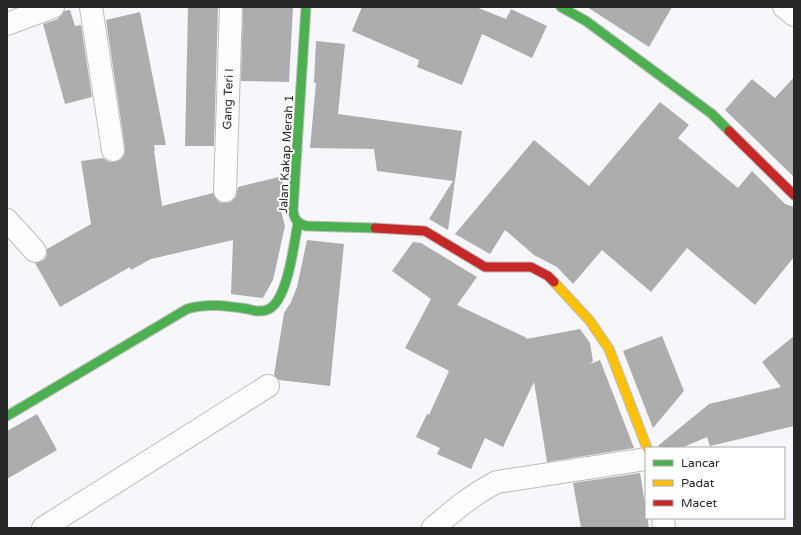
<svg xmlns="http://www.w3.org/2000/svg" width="801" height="535" font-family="'Varela Round',sans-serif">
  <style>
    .building { fill: #adadb0 }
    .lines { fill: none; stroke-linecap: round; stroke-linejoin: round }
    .street-casing { stroke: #bcbcbf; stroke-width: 24 }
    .fast-casing { stroke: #bcbcbf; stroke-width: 11 }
    .slow-casing { stroke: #bcbcbf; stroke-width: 11 }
    .jam-casing { stroke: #bcbcbf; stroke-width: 11 }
    .street { stroke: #fefefe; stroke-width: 22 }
    .fast { stroke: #4caf50; stroke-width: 9 }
    .slow { stroke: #ffc107; stroke-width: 9 }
    .jam { stroke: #c62828; stroke-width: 9 }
    .labels { text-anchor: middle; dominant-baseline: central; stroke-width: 4; stroke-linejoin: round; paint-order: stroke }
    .street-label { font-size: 12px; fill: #272729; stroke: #fff }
  </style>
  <rect width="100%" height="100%" fill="#f7f7fb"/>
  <g class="building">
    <path d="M188 7H218L214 146H185Z"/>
    <path d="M243 7H293L289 82 241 81Z"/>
    <path d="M362 7H476L506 19 511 9 547 26 532 58 482 34 462 85 417 67 419 60 352 31Z"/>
    <path d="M587 7H672L649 47Z"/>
    <path d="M70 10 75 26 81 25 92 97 65 104 43 24 58 19 64 11Z"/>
    <path d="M140 12 166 145H154L155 150H154L162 206 213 193 219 202 224 203 231 202 236 197 238 187 283 176 281 211 285 226 273 280 263 298 231 294 233 240 151 259 131 270 130 267 60 307 35 263 44 260 47 255V249L91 224 81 161 103 158 109 162H115L121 159 124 155 125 148 106 20Z"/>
    <path d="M316 41 345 44 338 114 462 131 448 230 429 219 453 181 377 171 374 149 310 148 316 83H314Z"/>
    <path d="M794 77V177L725 110 752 79 775 98Z"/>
    <path d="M660 102 689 125 678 138 738 188 752 171 785 204 794 207V257L755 305 687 248 651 292 602 250 573 284 557 267 534 255 505 230 490 254 455 234 534 140 589 186Z"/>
    <path d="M307 240 344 244 330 386 279 380 274 375 284 313 291 302 297 287Z"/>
    <path d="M413 242 421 243 477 277 457 305 527 338 526 339 580 329 590 343 593 361 590 364 600 360 634 448 547 462 534 382 503 447 485 438 471 469 437 454 440 448 416 437 427 414 429 415 449 371 405 348 431 299 392 271Z"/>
    <path d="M662 336 684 391 653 428 623 351Z"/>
    <path d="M794 336V426L710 446 707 437 681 448H659V445L709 404 781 387 762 362Z"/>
    <path d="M37 414 57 450 7 479V431Z"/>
    <path d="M640 473 649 528H581L573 483Z"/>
  </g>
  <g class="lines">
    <defs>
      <g id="street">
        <path d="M91 7 113 150"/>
        <path d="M784 7 794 15"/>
        <path d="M7 24 53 7"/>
        <path d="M225 191 231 7"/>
        <path d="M7 220 35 251"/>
        <path d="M663 518 664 528"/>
        <path d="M43 528 268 386"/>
        <path d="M433 528C453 511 473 494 497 482L646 459"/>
      </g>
      <g id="fast">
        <path d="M306 7 293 210C294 219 297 223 306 226L375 228"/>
        <path d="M561 7 586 21 712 114 729 131"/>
        <path d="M7 416 187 309C208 303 227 306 248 309 254 311 263 312 269 309 288 299 294 243 298 223"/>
      </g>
      <path id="slow" d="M554 282 590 321 609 349 647 448"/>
      <g id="jam">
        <path d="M729 131 794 195"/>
        <path d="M375 228 425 231 485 267H531L548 276 554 282"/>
      </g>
    </defs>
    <use href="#street" class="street-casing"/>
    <use href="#fast" class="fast-casing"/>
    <use href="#slow" class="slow-casing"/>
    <use href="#jam" class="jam-casing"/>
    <use href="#street" class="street"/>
    <use href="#fast" class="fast"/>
    <use href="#slow" class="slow"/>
    <use href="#jam" class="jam"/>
  </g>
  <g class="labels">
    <g class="street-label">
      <text transform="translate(228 99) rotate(-88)">Gang Teri I</text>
      <text transform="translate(286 154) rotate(-87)">Jalan Kakap Merah 1</text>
    </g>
  </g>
  <rect width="801" height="535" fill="none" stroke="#272729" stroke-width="16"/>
  <rect x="645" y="447" width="140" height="72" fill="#ffffff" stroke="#a9a9a9"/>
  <rect x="653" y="460" width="20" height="6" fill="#4caf50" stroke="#a9a9a9"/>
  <text x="681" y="467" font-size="12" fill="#272729">Lancar</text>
  <rect x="653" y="480" width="20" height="6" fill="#ffc107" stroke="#a9a9a9"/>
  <text x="681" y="487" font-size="12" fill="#272729">Padat</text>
  <rect x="653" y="500" width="20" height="6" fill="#c62828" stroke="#a9a9a9"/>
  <text x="681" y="507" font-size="12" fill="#272729">Macet</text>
</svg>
